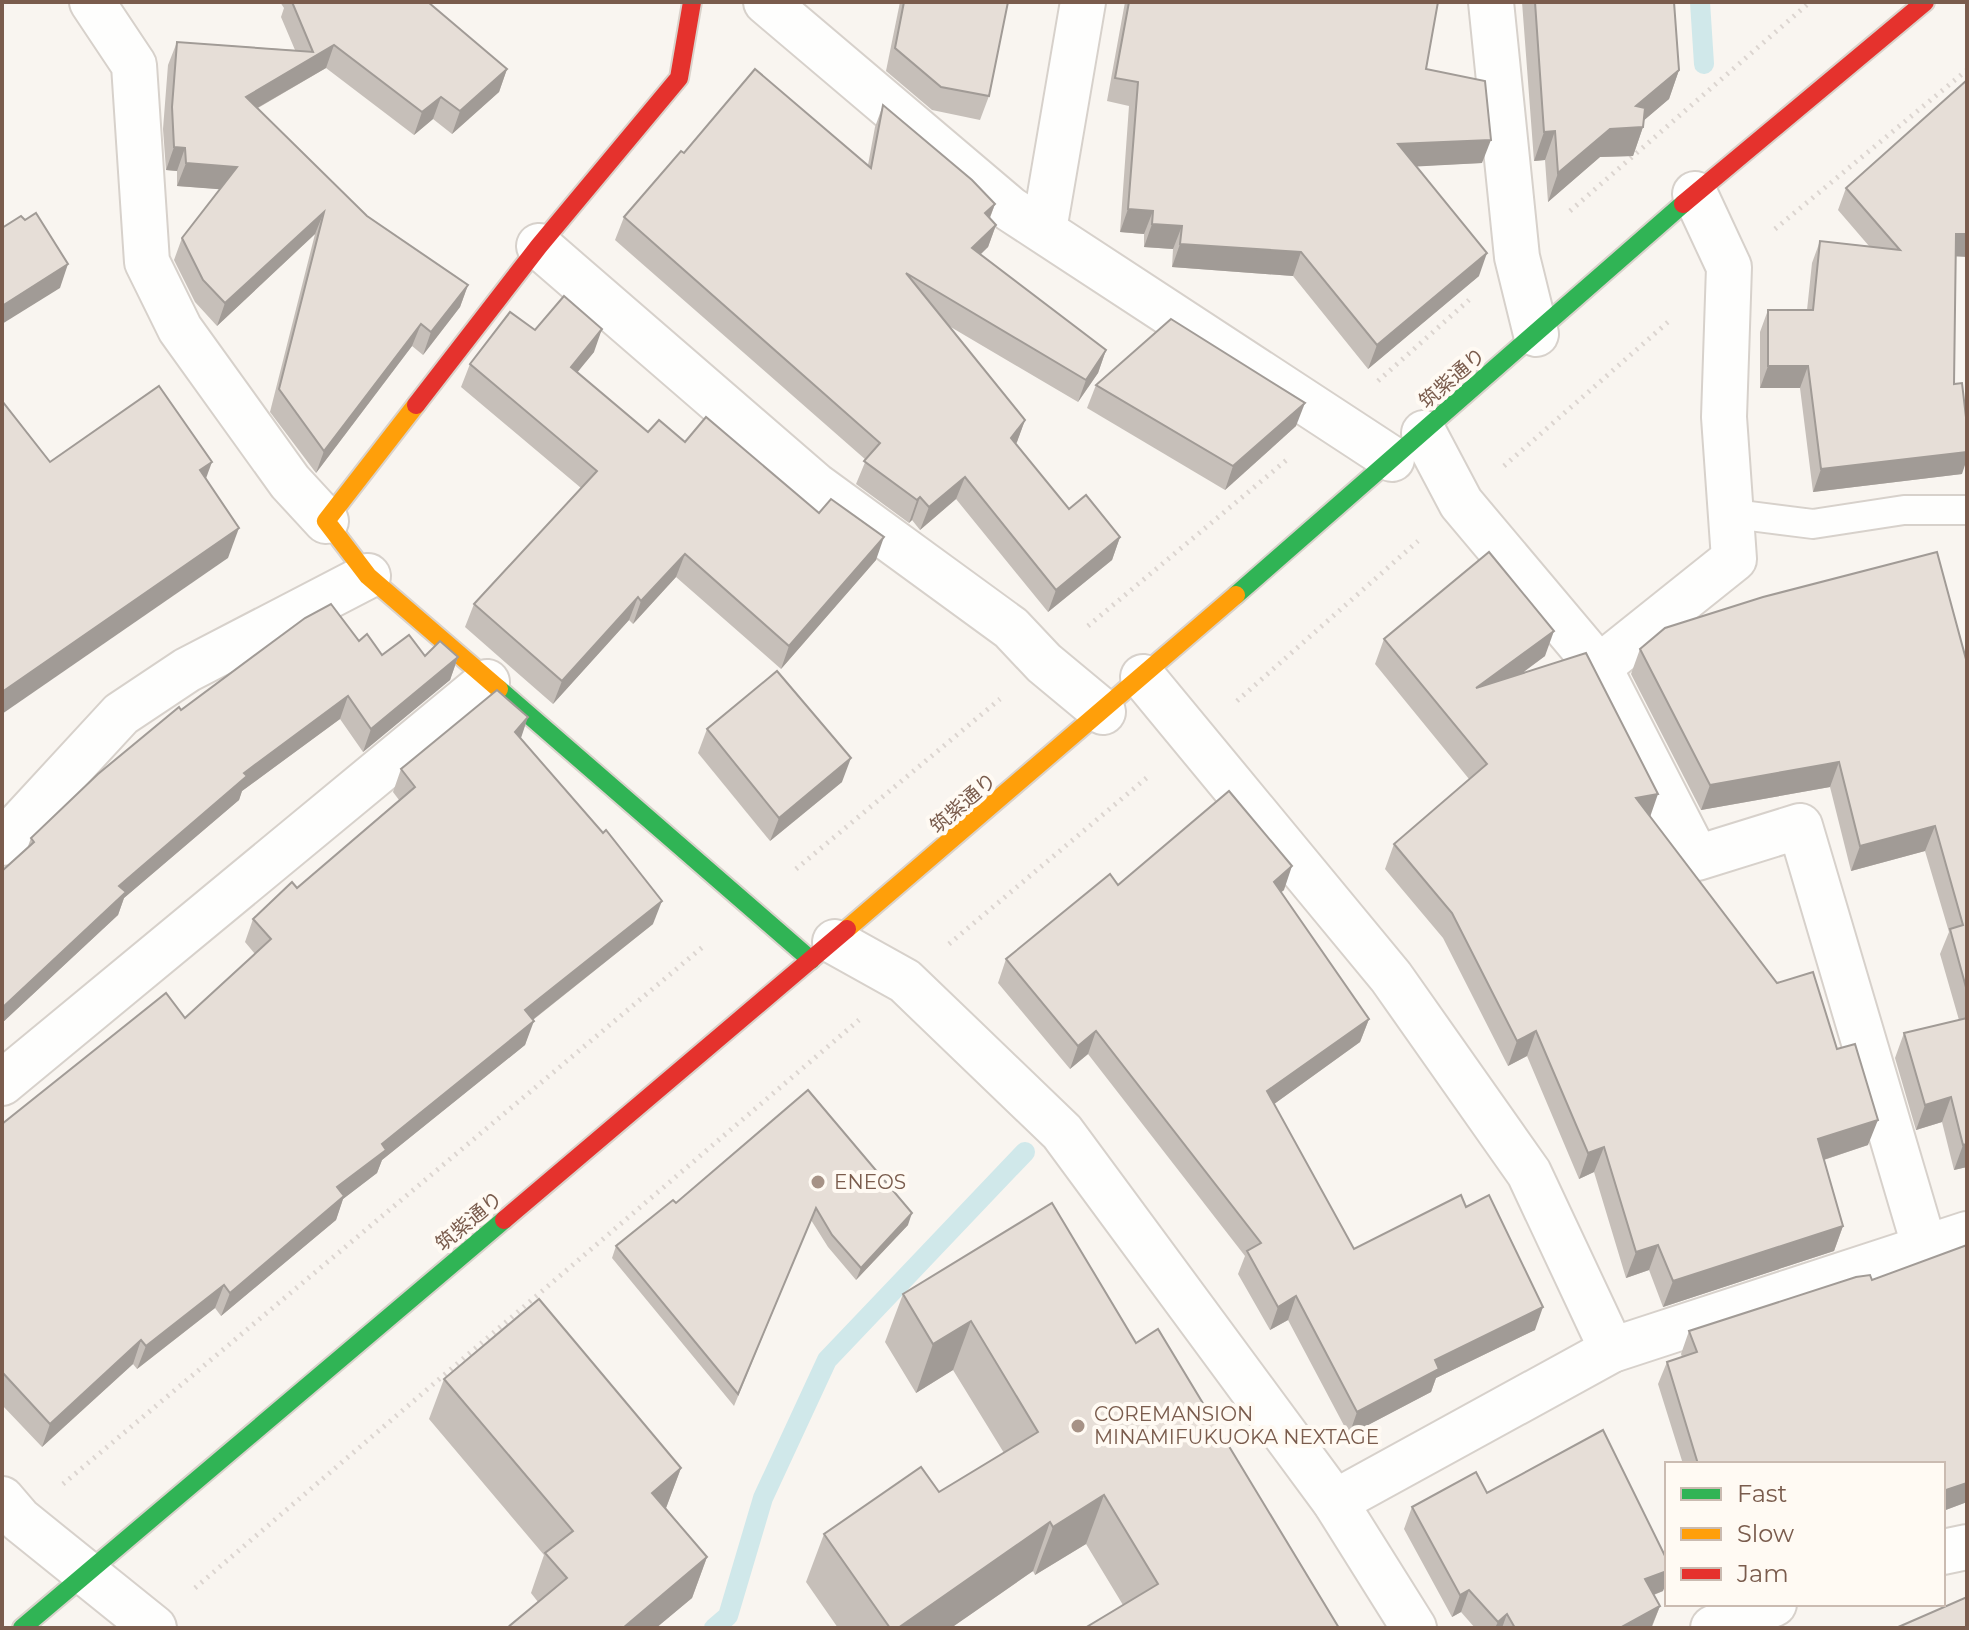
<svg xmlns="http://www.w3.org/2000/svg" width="1969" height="1630" font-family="Montserrat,'Noto Sans JP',sans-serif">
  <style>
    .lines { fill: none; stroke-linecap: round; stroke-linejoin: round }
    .stream { stroke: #d0e8ea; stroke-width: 20 }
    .lane-casing { stroke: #d7d1cb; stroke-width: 32 }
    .street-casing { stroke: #d7d1cb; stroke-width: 48 }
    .fast-casing { stroke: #d9d2cb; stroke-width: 22 }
    .slow-casing { stroke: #d9d2cb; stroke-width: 22 }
    .jam-casing { stroke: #d9d2cb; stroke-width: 22 }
    .path { stroke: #dcd5d0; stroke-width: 5; stroke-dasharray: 2 6; stroke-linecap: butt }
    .lane { stroke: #fefefd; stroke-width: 28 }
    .street { stroke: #fefefd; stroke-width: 44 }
    .fast { stroke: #30b455; stroke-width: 18 }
    .slow { stroke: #ff9f0a; stroke-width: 18 }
    .jam { stroke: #e5322d; stroke-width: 18 }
    .wall { fill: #c6bfb9 }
    .shaded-wall { fill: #a19b96 }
    .building { fill: #e6ded7; stroke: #a19b96; stroke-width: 2 }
    .poi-dot { fill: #a69286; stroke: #fffaf3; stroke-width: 3 }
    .labels { text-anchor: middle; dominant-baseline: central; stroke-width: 8; stroke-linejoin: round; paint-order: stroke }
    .street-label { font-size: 20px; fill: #7a5c4d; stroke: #fffaf3 }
    .poi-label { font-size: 20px; fill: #7a5c4d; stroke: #fffaf3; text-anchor: start }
  </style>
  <rect width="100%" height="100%" fill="#f9f5f0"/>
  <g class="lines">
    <g class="stream">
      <path d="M1700 2 1704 64"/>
      <path d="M714 1628 728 1616 763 1498 827 1360 1025 1152"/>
    </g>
    <defs>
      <path id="lane" d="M1734 514 1813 524 1904 510H1967"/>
      <g id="street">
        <path d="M92 2 134 65 147 262 180 329 290 482 326 521"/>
        <path d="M766 2 1010 209 1392 459"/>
        <path d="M1491 2 1517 257 1536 334"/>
        <path d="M1044 230 1083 2"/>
        <path d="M539 246 815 485 1011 628 1044 663 1103 712"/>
        <path d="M1424 433 1461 503 1599 667 1697 858 1800 826 1924 1245"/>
        <path d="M1599 667 1734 559 1724 417 1729 267 1695 194"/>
        <path d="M1143 677 1391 977 1529 1173 1612 1350"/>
        <path d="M2 843 121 714 187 670 368 576"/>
        <path d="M835 942 905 981 1062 1132 1335 1502 1414 1628"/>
        <path d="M2 1083 487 682"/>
        <path d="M2 1499 20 1520 154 1628"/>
        <path d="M1335 1502 1612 1350 1967 1234"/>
        <path d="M1943 1552 1967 1547"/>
        <path d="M1713 1628 1774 1604"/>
      </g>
      <g id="fast">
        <path d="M1236 595 1683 204"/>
        <path d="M499 689 811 960"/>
        <path d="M22 1628 504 1220"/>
      </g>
      <g id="slow">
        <path d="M416 405 326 521 368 576 499 689"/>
        <path d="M847 929 1236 595"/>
      </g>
      <g id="jam">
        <path d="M1683 204 1925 2"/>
        <path d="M416 405 539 246 679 78 692 2"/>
        <path d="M504 1220 847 929"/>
      </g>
    </defs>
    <use href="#lane" class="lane-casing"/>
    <use href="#street" class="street-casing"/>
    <use href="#fast" class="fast-casing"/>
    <use href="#slow" class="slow-casing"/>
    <use href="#jam" class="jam-casing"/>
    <g class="path">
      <path d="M1570 211 1810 2"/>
      <path d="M1775 229 1967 70"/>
      <path d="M1378 381 1469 300"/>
      <path d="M1504 466 1668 322"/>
      <path d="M1088 626 1289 458"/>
      <path d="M1237 701 1418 541"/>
      <path d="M796 869 1000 699"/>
      <path d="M949 944 1150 775"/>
      <path d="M63 1484 705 945"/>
      <path d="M195 1588 859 1020"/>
    </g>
    <use href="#lane" class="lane"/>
    <use href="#street" class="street"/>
    <use href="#fast" class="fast"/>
    <use href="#slow" class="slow"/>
    <use href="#jam" class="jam"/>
  </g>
  <g class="wall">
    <path d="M280 2H428L507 69 499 92 452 134 433 119 414 135 326 68 258 108 367 216 468 285 460 307 423 355 412 346 316 473 270 412 315 234 217 326 195 302 174 260 182 238 220 189 177 186V171L166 170 163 129 168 65 177 42 295 50 281 17 284 8Z"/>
    <path d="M900 2H1008L989 96 980 120 932 110 886 71Z"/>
    <path d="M1125 2H1438L1426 69 1482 163 1416 166 1479 276 1368 369 1293 276 1172 267 1173 249 1144 247V234L1120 232 1129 106 1107 101Z"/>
    <path d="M1522 2H1674L1679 70 1669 99 1644 120 1643 127 1633 156 1600 157 1548 202 1545 160 1534 161Z"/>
    <path d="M883 105 995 204 990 218 996 225 988 247 980 255 1106 350 1098 373 1078 402 949 326 1025 420 1016 444 1069 509 1120 537 1112 560 1048 612 956 499 920 530 912 520 909 523 856 484 866 460 615 240 624 217 684 153 868 165 875 127Z"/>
    <path d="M1846 188 1956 257 1954 384 1962 474 1813 492 1800 388H1760V332L1768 310H1807L1812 263 1820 241 1869 246 1838 210Z"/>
    <path d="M535 330 594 352 577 372 648 432 685 442 876 560 781 669 676 577 633 624 629 620 553 704 465 627 474 604 581 488 461 387 470 364Z"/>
    <path d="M1096 385 1296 426 1225 490 1087 408Z"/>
    <path d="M1384 639 1545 656 1521 674 1650 817 1777 983 1837 1049 1868 1145 1824 1160 1843 1226 1834 1251 1663 1307 1649 1270 1626 1278 1594 1172 1579 1179 1527 1056 1508 1066 1443 938 1385 869 1394 844 1469 779 1375 664Z"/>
    <path d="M359 641 382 655 458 657 450 680 363 752 340 719 242 791 239 800 124 898 118 915 2 1023V871L27 849 31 838 181 710Z"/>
    <path d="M1640 649 1967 663V1167L1954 1170 1942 1122 1916 1130 1895 1058 1904 1033 1959 1020 1940 954 1949 932 1925 851 1851 871 1830 787 1701 810 1631 674Z"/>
    <path d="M707 729 842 782 770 841 698 753Z"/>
    <path d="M520 739 653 924 533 1020 525 1045 382 1160 377 1173 343 1199 336 1220 221 1316 215 1308 137 1369 133 1364 42 1447 2 1405V1124L185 1018 255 954 245 942 253 919 297 888 399 800 393 792 401 769Z"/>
    <path d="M1118 885 1284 890 1281 892 1369 1019 1360 1042 1274 1104 1354 1249 1466 1207 1535 1330 1436 1378 1431 1392 1349 1435 1288 1320 1270 1330 1238 1274 1245 1256 1088 1054 1070 1069 998 983 1006 959Z"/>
    <path d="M808 1090 908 1225 856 1280 828 1247 811 1220 734 1406 612 1258 616 1246 676 1203Z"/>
    <path d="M1967 1245V1502L1943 1511V1464H1683L1658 1384 1667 1362 1682 1357 1681 1354 1689 1331 1856 1277 1870 1275 1872 1280Z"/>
    <path d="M903 1294 1136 1343 1339 1628 1123 1605 1086 1544 1035 1575 1033 1571 951 1628H838L806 1582 824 1534 939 1492 1004 1453 953 1370 916 1393 885 1342Z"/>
    <path d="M444 1379 681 1468 666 1508 707 1557 692 1598 656 1628H507L538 1602 531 1593 544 1555 429 1419Z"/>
    <path d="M1487 1493 1663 1591 1654 1595 1660 1606 1652 1627 1475 1628 1461 1612 1452 1617 1404 1529 1412 1507Z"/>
  </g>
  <g class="shaded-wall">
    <path d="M334 45 326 68 238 119 246 97Z"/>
    <path d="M507 69 499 92 452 134 460 111Z"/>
    <path d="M1679 70 1669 99 1635 128 1643 127 1633 156 1600 157 1548 202 1558 173Z"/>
    <path d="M441 97 433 119 414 135 422 112Z"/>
    <path d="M1555 131 1545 160 1534 161 1544 132Z"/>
    <path d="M1491 140 1482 163 1389 168 1398 144Z"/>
    <path d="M174 147 185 148 177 171 166 170Z"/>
    <path d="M186 163 237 167 229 190 177 186Z"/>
    <path d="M995 204 986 227 985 213Z"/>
    <path d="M1128 209 1153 211 1144 234 1120 232Z"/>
    <path d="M324 212 315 234 217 326 225 303Z"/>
    <path d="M1152 224 1182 226 1173 249 1144 247Z"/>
    <path d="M996 225 988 247 963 271 972 248Z"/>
    <path d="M1956 234H1967V257L1948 256Z"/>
    <path d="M1180 244 1301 252 1293 276 1172 267Z"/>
    <path d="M1487 253 1479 276 1368 369 1377 345Z"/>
    <path d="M68 264 60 288 2 324V306Z"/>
    <path d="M468 285 460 307 423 355 431 332Z"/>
    <path d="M421 324 412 346 316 473 324 451Z"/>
    <path d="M602 329 594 352 563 390 571 367Z"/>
    <path d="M1106 350 1098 373 1078 402 1086 380Z"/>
    <path d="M1768 366H1808L1800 388H1760Z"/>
    <path d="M1305 403 1296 426 1225 490 1233 466Z"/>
    <path d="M1025 420 1017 442 1003 461 1011 438Z"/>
    <path d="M1967 452V459L1962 474 1813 492 1821 469Z"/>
    <path d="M212 462 201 492 200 470Z"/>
    <path d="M965 477 956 499 920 530 929 507Z"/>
    <path d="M920 497 912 520 909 523 917 500Z"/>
    <path d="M239 528 228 558 2 714V692Z"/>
    <path d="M884 537 876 560 781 669 789 646Z"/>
    <path d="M1120 537 1112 560 1048 612 1056 590Z"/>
    <path d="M685 554 676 577 633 624 641 601Z"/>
    <path d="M638 597 629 620 553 704 562 681Z"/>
    <path d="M1554 631 1545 656 1467 714 1476 688Z"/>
    <path d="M458 657 450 680 363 752 371 729Z"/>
    <path d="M348 696 340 719 242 791 239 800 124 898 118 915 2 1023V1008L119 886 244 773Z"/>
    <path d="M528 717 520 741 515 732Z"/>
    <path d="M851 758 842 782 770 841 779 818Z"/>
    <path d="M1839 762 1830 787 1701 810 1710 785Z"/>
    <path d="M1658 794 1649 820 1636 798Z"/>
    <path d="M1935 826 1925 851 1851 871 1860 846Z"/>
    <path d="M1292 866 1284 890 1265 906 1274 882Z"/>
    <path d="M662 901 653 924 516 1033 525 1010Z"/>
    <path d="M1369 1019 1360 1042 1259 1115 1267 1091Z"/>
    <path d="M534 1021 525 1045 382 1160 377 1173 343 1199 336 1220 221 1316 230 1293 382 1144Z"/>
    <path d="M1096 1031 1088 1054 1070 1069 1078 1046Z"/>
    <path d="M1536 1031 1527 1056 1508 1066 1517 1041Z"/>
    <path d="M1951 1097 1942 1122 1916 1130 1925 1105Z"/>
    <path d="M1878 1120 1868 1145 1808 1165 1818 1139Z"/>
    <path d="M1967 1144V1167L1954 1170 1963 1145Z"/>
    <path d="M1604 1147 1594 1172 1579 1179 1588 1153Z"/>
    <path d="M912 1213 908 1225 856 1280 861 1268Z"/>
    <path d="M1843 1226 1834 1251 1663 1307 1673 1281Z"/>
    <path d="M1658 1245 1649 1270 1626 1278 1636 1252Z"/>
    <path d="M224 1285 215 1308 137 1369 146 1346Z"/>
    <path d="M1296 1296 1288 1320 1270 1330 1278 1307Z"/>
    <path d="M1543 1307 1535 1330 1436 1378 1431 1392 1349 1435 1357 1412 1435 1360Z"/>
    <path d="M971 1321 953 1370 916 1393 933 1344Z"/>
    <path d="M141 1340 133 1364 42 1447 50 1424Z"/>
    <path d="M681 1468 666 1508 638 1533 652 1493Z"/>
    <path d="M1967 1483V1502L1943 1511V1491Z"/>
    <path d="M1104 1495 1086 1544 1035 1575 1053 1527Z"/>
    <path d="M1050 1522 1033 1571 951 1628H898Z"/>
    <path d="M707 1557 692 1598 656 1628H623Z"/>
    <path d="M1667 1571V1582L1663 1591 1637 1601 1645 1579Z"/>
    <path d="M1469 1590 1461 1612 1452 1617 1460 1595Z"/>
    <path d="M1660 1606 1651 1628H1620Z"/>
    <path d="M1507 1614 1502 1628H1495L1498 1622Z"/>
  </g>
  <g class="building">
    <path d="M292 2H428L507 69 460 111 441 97 422 112 334 45 246 97 367 216 468 285 431 332 421 324 324 451 279 389 324 212 225 303 203 280 182 238 237 167 186 163 185 148 174 147 172 107 177 42 313 52Z"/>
    <path d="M904 2H1008L989 96 941 87 895 48Z"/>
    <path d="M1129 2H1438L1426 69 1485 81 1491 140 1398 144 1487 253 1377 345 1301 252 1180 244 1182 226 1152 224 1153 211 1128 209 1138 82 1115 78Z"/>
    <path d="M1535 2H1674L1679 70 1636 106 1645 108 1643 127 1610 129 1558 173 1555 131 1544 132Z"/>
    <path d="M755 69 871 168 883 105 972 180 995 204 985 213 996 225 972 248 1106 350 1086 380 906 273 1025 420 1011 438 1069 509 1086 495 1120 537 1056 590 965 477 929 507 920 497 917 500 864 461 880 443 624 217 681 151 684 153Z"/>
    <path d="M1967 80V234H1956L1954 384 1962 383 1967 426V452L1821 469 1808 366H1768V310H1813L1820 241 1900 250 1846 188Z"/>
    <path d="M36 213 68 264 2 306V228L21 216 25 220Z"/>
    <path d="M564 296 602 329 571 367 648 432 659 420 685 442 706 417 819 513 831 499 884 537 789 646 685 554 641 601 638 597 562 681 474 604 597 471 470 364 510 312 535 330Z"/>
    <path d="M1171 319 1305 403 1233 466 1096 385Z"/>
    <path d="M159 386 212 462 200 470 239 528 2 692V401L50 462Z"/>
    <path d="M1489 552 1554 631 1476 688 1586 653 1658 794 1636 798 1777 983 1813 972 1837 1049 1855 1044 1878 1120 1818 1139 1843 1226 1673 1281 1658 1245 1636 1252 1604 1147 1588 1153 1536 1031 1517 1041 1452 913 1394 844 1487 764 1384 639Z"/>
    <path d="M1937 552 1967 663V991L1950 929 1963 925 1935 826 1860 846 1839 762 1710 785 1640 649 1665 628 1763 597Z"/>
    <path d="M331 604 359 641 367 634 382 655 409 635 425 656 440 641 458 657 371 729 348 696 244 773 247 776 119 886 126 892 2 1008V871L34 842 31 838 98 774 179 707 181 710 305 618Z"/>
    <path d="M777 671 851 758 779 818 707 729Z"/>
    <path d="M497 690 528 717 515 732 603 833 606 830 662 901 525 1010 534 1021 382 1144 386 1150 337 1187 344 1196 230 1293 224 1285 146 1346 141 1340 50 1424 2 1372V1124L166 993 185 1018 271 939 253 919 292 882 297 888 415 787 401 769Z"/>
    <path d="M1229 791 1292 866 1274 882 1369 1019 1267 1091 1354 1249 1461 1195 1466 1207 1489 1195 1543 1307 1435 1360 1439 1369 1357 1412 1296 1296 1278 1307 1247 1251 1261 1243 1096 1031 1078 1046 1006 959 1110 874 1118 885Z"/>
    <path d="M1967 1018V1144L1963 1145 1951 1097 1925 1105 1904 1033Z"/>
    <path d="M808 1090 912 1213 861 1268 832 1235 816 1208 738 1394 616 1246 673 1200 676 1203Z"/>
    <path d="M1052 1203 1136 1343 1158 1329 1339 1628H1085L1158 1584 1104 1495 1053 1527 1050 1522 898 1628H890L824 1534 921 1467 939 1492 1038 1432 971 1321 933 1344 903 1294Z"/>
    <path d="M1967 1245V1483L1943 1491V1464H1698L1667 1362 1697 1352 1689 1331 1856 1277 1870 1275 1872 1280Z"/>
    <path d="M539 1299 681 1468 652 1493 707 1557 623 1628H507L567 1578 545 1553 573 1531 444 1379Z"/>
    <path d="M1603 1430 1667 1560V1571L1645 1579 1660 1606 1620 1628H1515L1507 1614 1498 1622 1469 1590 1460 1595 1412 1507 1476 1472 1487 1493Z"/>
    <path d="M1967 1597V1628H1896Z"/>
  </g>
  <g class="poi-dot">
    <circle cx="818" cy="1182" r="8"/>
    <circle cx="1078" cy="1426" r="8"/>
  </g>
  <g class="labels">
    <g class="street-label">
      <text transform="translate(1452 378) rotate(-41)">筑紫通り</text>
      <text transform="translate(963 803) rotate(-41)">筑紫通り</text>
      <text transform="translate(469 1221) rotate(-40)">筑紫通り</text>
    </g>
    <g class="poi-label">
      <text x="834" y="1182">ENEOS</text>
      <text x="1094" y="1414">COREMANSION<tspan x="1094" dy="23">MINAMIFUKUOKA NEXTAGE</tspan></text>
    </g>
  </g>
  <rect width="1969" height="1630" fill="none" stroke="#7a5c4d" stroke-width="8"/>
  <rect x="1665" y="1462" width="280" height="144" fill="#fffaf3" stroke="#cabbb1" stroke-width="2"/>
  <rect x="1681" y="1488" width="40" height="12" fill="#30b455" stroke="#cabbb1" stroke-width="2"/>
  <text x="1737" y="1502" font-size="24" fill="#7a5c4d">Fast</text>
  <rect x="1681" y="1528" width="40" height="12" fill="#ff9f0a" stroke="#cabbb1" stroke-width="2"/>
  <text x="1737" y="1542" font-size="24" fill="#7a5c4d">Slow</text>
  <rect x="1681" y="1568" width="40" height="12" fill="#e5322d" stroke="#cabbb1" stroke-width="2"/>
  <text x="1737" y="1582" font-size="24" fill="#7a5c4d">Jam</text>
</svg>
